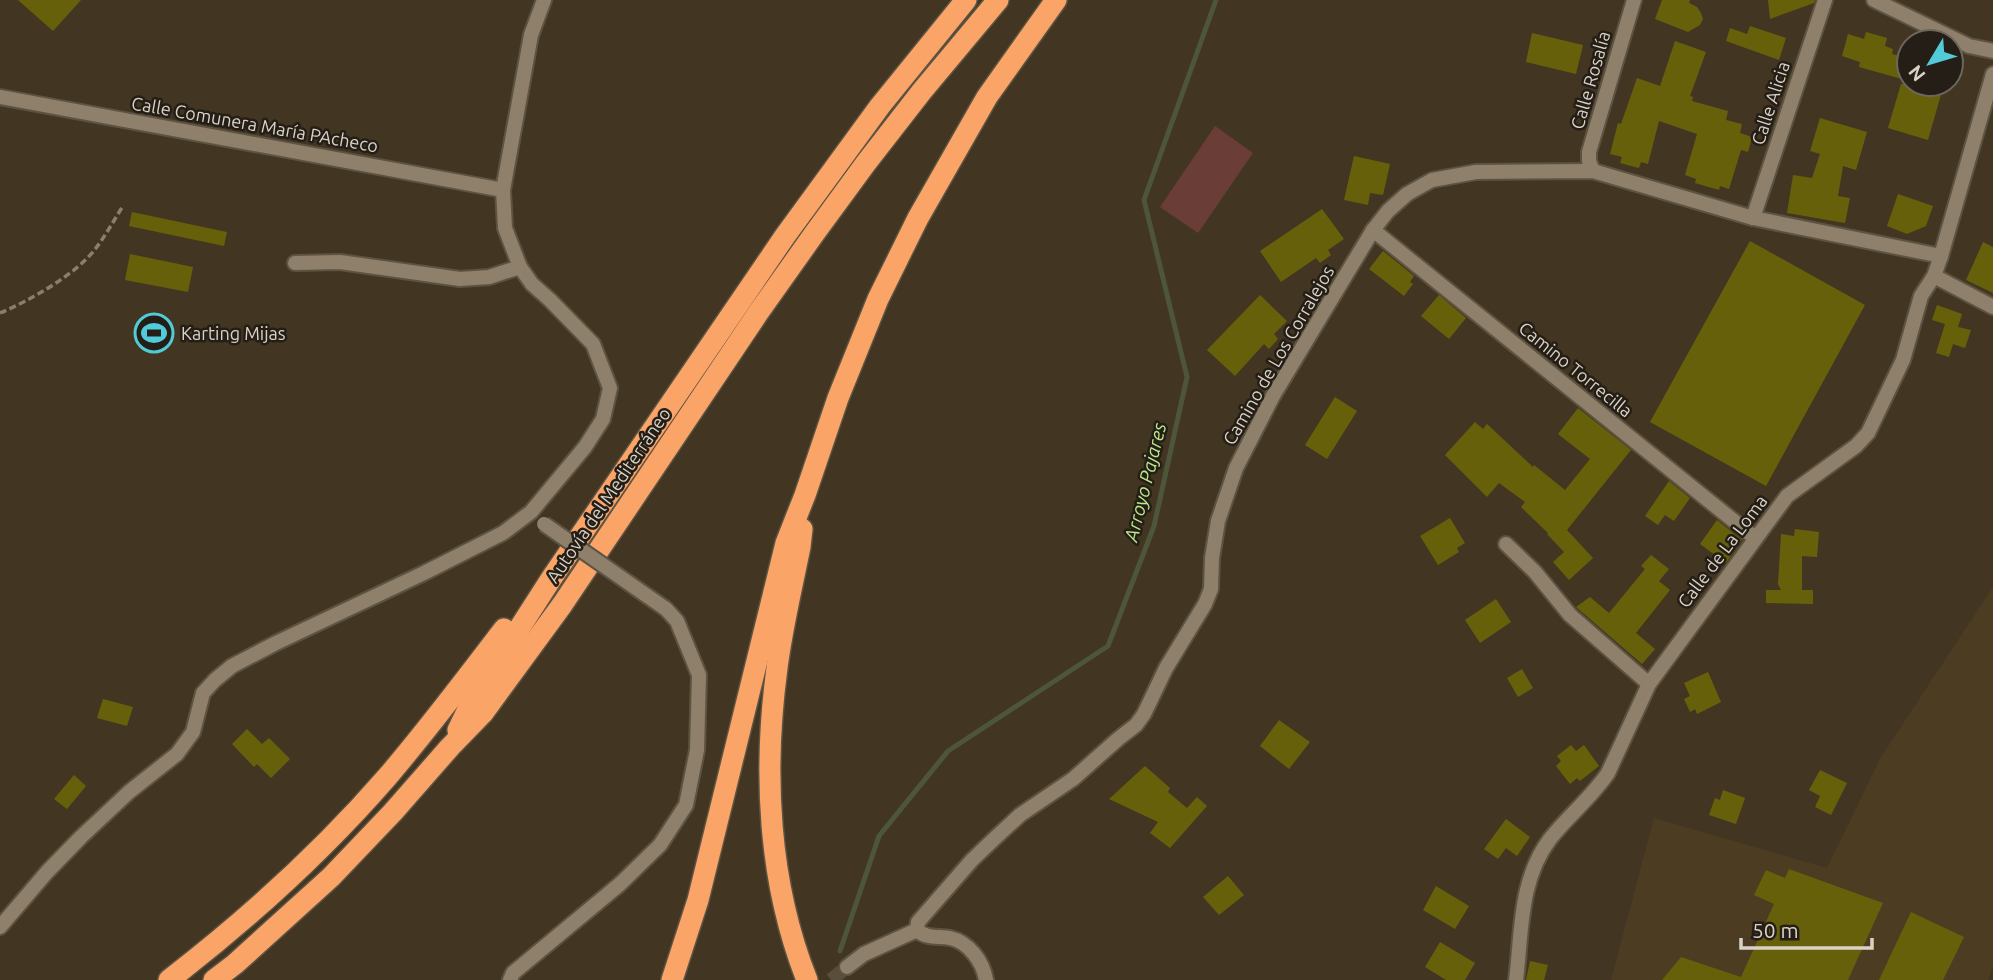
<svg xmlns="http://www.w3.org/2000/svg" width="1993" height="980" font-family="Ubuntu,sans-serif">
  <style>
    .built { fill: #4c3c21 }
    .green { fill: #6a3d36 }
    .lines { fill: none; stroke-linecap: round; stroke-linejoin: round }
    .stream { stroke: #4d553b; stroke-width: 5 }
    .building { fill: #67600b }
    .minor-tunnel { stroke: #594d3b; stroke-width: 14; stroke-dasharray: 14 7; stroke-linecap: butt }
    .minor-casing { stroke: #5d5342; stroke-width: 18 }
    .motorway-casing { stroke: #5d5342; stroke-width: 24 }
    .path { stroke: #897f6f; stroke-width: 3.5; stroke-dasharray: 7 3.5; stroke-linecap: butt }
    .minor { stroke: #8e806a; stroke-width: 14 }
    .motorway { stroke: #faa468; stroke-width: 21 }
    .minor-bridge-casing { stroke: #5d5342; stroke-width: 18; stroke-linecap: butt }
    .minor-bridge { stroke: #8e806a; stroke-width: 14 }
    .labels { text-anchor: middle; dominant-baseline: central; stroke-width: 5; stroke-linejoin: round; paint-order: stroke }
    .street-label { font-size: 18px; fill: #d9d2c6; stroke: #241e16 }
    .poi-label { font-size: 18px; fill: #d9d2c6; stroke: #241e16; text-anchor: start }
    .water-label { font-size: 19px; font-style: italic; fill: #bae88c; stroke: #241e16 }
  </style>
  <rect width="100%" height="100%" fill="#423622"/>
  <path class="built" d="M1993 587V967L1988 980H1611L1654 818 1827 868 1881 757Z"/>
  <path class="green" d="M1215 126 1253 153 1198 233 1160 207Z"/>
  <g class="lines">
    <path class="stream" d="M840 951 879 836 948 751 1108 646 1154 526 1187 377 1144 200 1216 0"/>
  </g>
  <g class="building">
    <path d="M18 0H81L53 31Z"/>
    <path d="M1662 0H1690L1689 3 1697 7 1701 13 1703 19 1700 25 1688 32 1655 19Z"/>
    <path d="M1768 0H1815L1814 3 1770 19Z"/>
    <path d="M1750 26 1786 38 1779 60 1726 41 1730 28 1747 34Z"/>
    <path d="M1866 32 1887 38 1885 46 1893 49 1892 54 1909 58V81L1859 67 1860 62 1842 56 1848 34 1864 39Z"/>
    <path d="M1532 33 1583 45 1576 74 1526 62Z"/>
    <path d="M1675 41 1706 52 1690 96 1693 97 1692 101 1728 111 1726 120 1742 124 1740 133 1752 137 1748 152 1741 150 1729 189 1720 186 1719 190 1695 183 1696 179 1685 175 1697 134 1659 121 1648 164 1641 162 1639 168 1620 163 1622 157 1610 154 1618 123 1621 124 1637 78 1660 86Z"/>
    <path d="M1901 84H1944L1928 140 1888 128Z"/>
    <path d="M1820 118 1867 132 1856 170 1843 166 1838 196 1850 198 1845 223 1787 213 1793 175 1812 178 1820 154 1810 151Z"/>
    <path d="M1354 156 1390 164 1383 195 1370 193 1368 205 1344 200Z"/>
    <path d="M1898 194 1933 206 1926 226 1907 234 1887 226Z"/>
    <path d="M1322 209 1344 239 1328 250 1331 255 1320 263 1316 258 1281 282 1260 251Z"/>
    <path d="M132 212 227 232 224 246 129 226Z"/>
    <path d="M1750 241 1865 305 1766 486 1650 422Z"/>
    <path d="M1983 242 1993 247V293L1966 280Z"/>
    <path d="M1383 251 1414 276 1410 282 1413 284 1404 296 1369 269Z"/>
    <path d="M130 254 193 267 188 292 125 280Z"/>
    <path d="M1260 295 1287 321 1274 334 1278 339 1269 349 1264 344 1235 376 1207 350Z"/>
    <path d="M1439 295 1466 318 1449 339 1421 316Z"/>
    <path d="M1937 305 1962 314 1958 327 1971 330 1965 348 1953 344 1949 357 1936 353 1945 324 1932 320Z"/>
    <path d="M1335 397 1357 411 1327 459 1305 445Z"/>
    <path d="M1578 408 1631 450 1567 530 1593 558 1569 580 1553 562 1564 552 1547 534 1548 533 1521 507 1525 502 1499 483 1487 497 1445 455 1475 422 1483 429 1487 424 1533 467 1534 465 1565 490 1590 459 1558 434Z"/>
    <path d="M1669 481 1690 498 1674 521 1665 515 1658 525 1645 516Z"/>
    <path d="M1450 518 1465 543 1457 548 1459 552 1438 565 1420 536Z"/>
    <path d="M1717 520 1742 540 1726 563 1700 544Z"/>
    <path d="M1795 529 1819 532 1817 557 1802 556V590H1813V604L1766 603V590H1781L1778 584 1781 534 1794 536Z"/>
    <path d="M1651 555 1669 569 1659 581 1670 590 1636 633 1655 649 1642 664 1576 607 1590 597 1609 613 1645 569 1641 566Z"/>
    <path d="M1496 599 1511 622 1480 643 1465 620Z"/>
    <path d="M1522 669 1533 688 1518 697 1507 678Z"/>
    <path d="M1708 672 1721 702 1697 714 1695 709 1690 712 1684 699 1690 696 1684 683Z"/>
    <path d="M103 699 133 707 127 726 97 718Z"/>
    <path d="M1279 720 1310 742 1289 769 1260 746Z"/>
    <path d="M247 729 262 744 269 738 290 759 271 778 257 764 254 767 232 744Z"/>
    <path d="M1571 745 1576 751 1584 745 1599 766 1580 781 1577 778 1570 784 1556 766 1561 761 1557 756Z"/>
    <path d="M1145 766 1170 788 1168 792 1187 808 1197 797 1207 806 1170 848 1150 833 1158 822 1109 799Z"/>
    <path d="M1820 770 1847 783 1831 815 1815 807 1820 796 1809 790Z"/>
    <path d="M74 775 86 786 67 809 54 799Z"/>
    <path d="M1723 790 1745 798 1736 824 1709 815 1715 798 1720 800Z"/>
    <path d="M1506 819 1530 837 1517 856 1506 848 1498 859 1484 849Z"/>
    <path d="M1789 869 1883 903 1848 980H1662L1681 957 1741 977 1774 904 1754 895 1766 870 1785 878Z"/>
    <path d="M1228 876 1244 895 1219 915 1203 897Z"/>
    <path d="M1436 886 1469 906 1455 929 1423 910Z"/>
    <path d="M1911 912 1964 937 1943 980H1879Z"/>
    <path d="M1440 942 1475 963 1465 980H1446L1425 967Z"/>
    <path d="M1530 961 1548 965 1544 980H1526Z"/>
  </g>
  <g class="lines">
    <path class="minor-tunnel" d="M831 980 847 967"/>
    <defs>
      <g id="minor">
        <path d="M1874 0 1969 46 1993 51"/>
        <path d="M0 97 503 190"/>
        <path d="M1593 171 1589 161V152L1634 0"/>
        <path d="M1753 218 1825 0"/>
        <path d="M1373 230 1755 538"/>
        <path d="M295 263 340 262 460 279 489 277 520 267"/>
        <path d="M1934 276 1993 307"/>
        <path d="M1506 544 1535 572 1570 615 1649 684"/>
        <path d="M0 927 47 872 81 837 129 792 177 754 193 732 203 693 215 680 232 666 276 643 424 573 503 533 531 512 585 447 603 419 610 388 593 344 550 300 532 284 520 267 505 228 503 190 531 35 544 0"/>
        <path d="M847 967 864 954 917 930"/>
        <path d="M510 980 513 973 620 884 660 845 686 805 697 750 699 675 677 621 666 609"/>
        <path d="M986 980C983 962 969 942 950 938 938 936 926 939 917 930L918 922 972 860 994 839 1020 815 1073 779 1118 739 1136 725 1144 714 1166 668 1205 604 1211 589 1212 558 1218 521 1236 468 1273 396 1373 230 1388 211 1407 194 1432 180 1476 172 1593 171 1753 218 1941 256"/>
        <path d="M1516 980C1522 932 1519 880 1550 839 1568 816 1591 798 1608 773L1649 684 1787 496 1856 446 1868 433 1903 360 1921 296 1934 276 1941 256 1993 74"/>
      </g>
      <g id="motorway">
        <path d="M802 529 800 547C792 587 782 628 777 668 763 772 768 882 807 980"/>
        <path d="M458 730 470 705 551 579 785 236 880 106 966 0"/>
        <path d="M169 980C248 919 323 851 388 776 429 728 466 679 504 629"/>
        <path d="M214 980 235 964 331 877 393 812 450 747 483 713 562 605 758 313 814 234 866 163 922 91 998 0"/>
        <path d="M672 980 698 900 786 543 805 495 838 398 878 299 918 218 987 97 1056 0"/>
      </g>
    </defs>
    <use href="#minor" class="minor-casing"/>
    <use href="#motorway" class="motorway-casing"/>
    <path class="path" d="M0 313C29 301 77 274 96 248 106 235 114 220 123 206"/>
    <use href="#minor" class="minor"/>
    <use href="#motorway" class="motorway"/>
    <defs>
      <path id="minor-bridge" d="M544 524 666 609"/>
    </defs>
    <use href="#minor-bridge" class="minor-bridge-casing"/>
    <use href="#minor-bridge" class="minor-bridge"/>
  </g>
  <defs>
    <symbol id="stadium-ring" viewBox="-11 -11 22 22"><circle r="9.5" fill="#241e16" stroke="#52cbd9" stroke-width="1.5"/><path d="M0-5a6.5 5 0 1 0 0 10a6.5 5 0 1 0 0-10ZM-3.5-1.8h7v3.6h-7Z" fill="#52cbd9"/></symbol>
  </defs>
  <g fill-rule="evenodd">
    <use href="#stadium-ring" x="132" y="311" width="44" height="44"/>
  </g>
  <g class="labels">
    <g class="street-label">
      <text transform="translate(1590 80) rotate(-74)">Calle Rosalía</text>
      <text transform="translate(1770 103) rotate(-72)">Calle Alicia</text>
      <text transform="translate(255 124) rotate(10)">Calle Comunera María PAcheco</text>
      <text transform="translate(1278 355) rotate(-60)">Camino de Los Corralejos</text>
      <text transform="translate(1576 369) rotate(39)">Camino Torrecilla</text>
      <text transform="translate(608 495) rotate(-56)">Autovía del Mediterráneo</text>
      <text transform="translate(1722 551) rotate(-53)">Calle de La Loma</text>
    </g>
    <g class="poi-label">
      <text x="181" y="333">Karting Mijas</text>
    </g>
    <g class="water-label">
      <text transform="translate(1145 482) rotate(-76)">Arroyo Pajares</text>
    </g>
  </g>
  <g transform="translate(1930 63) rotate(232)"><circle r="33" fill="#241e16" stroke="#6c665c" stroke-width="2"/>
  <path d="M0-5L12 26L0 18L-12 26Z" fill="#52cbd9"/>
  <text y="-10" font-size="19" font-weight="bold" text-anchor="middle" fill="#d9d2c6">N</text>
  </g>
  <path d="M1741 938v10h131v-10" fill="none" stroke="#d9d2c6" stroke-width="3.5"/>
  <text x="1752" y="938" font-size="21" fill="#d9d2c6" stroke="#241e16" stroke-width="5" paint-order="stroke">50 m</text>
</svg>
